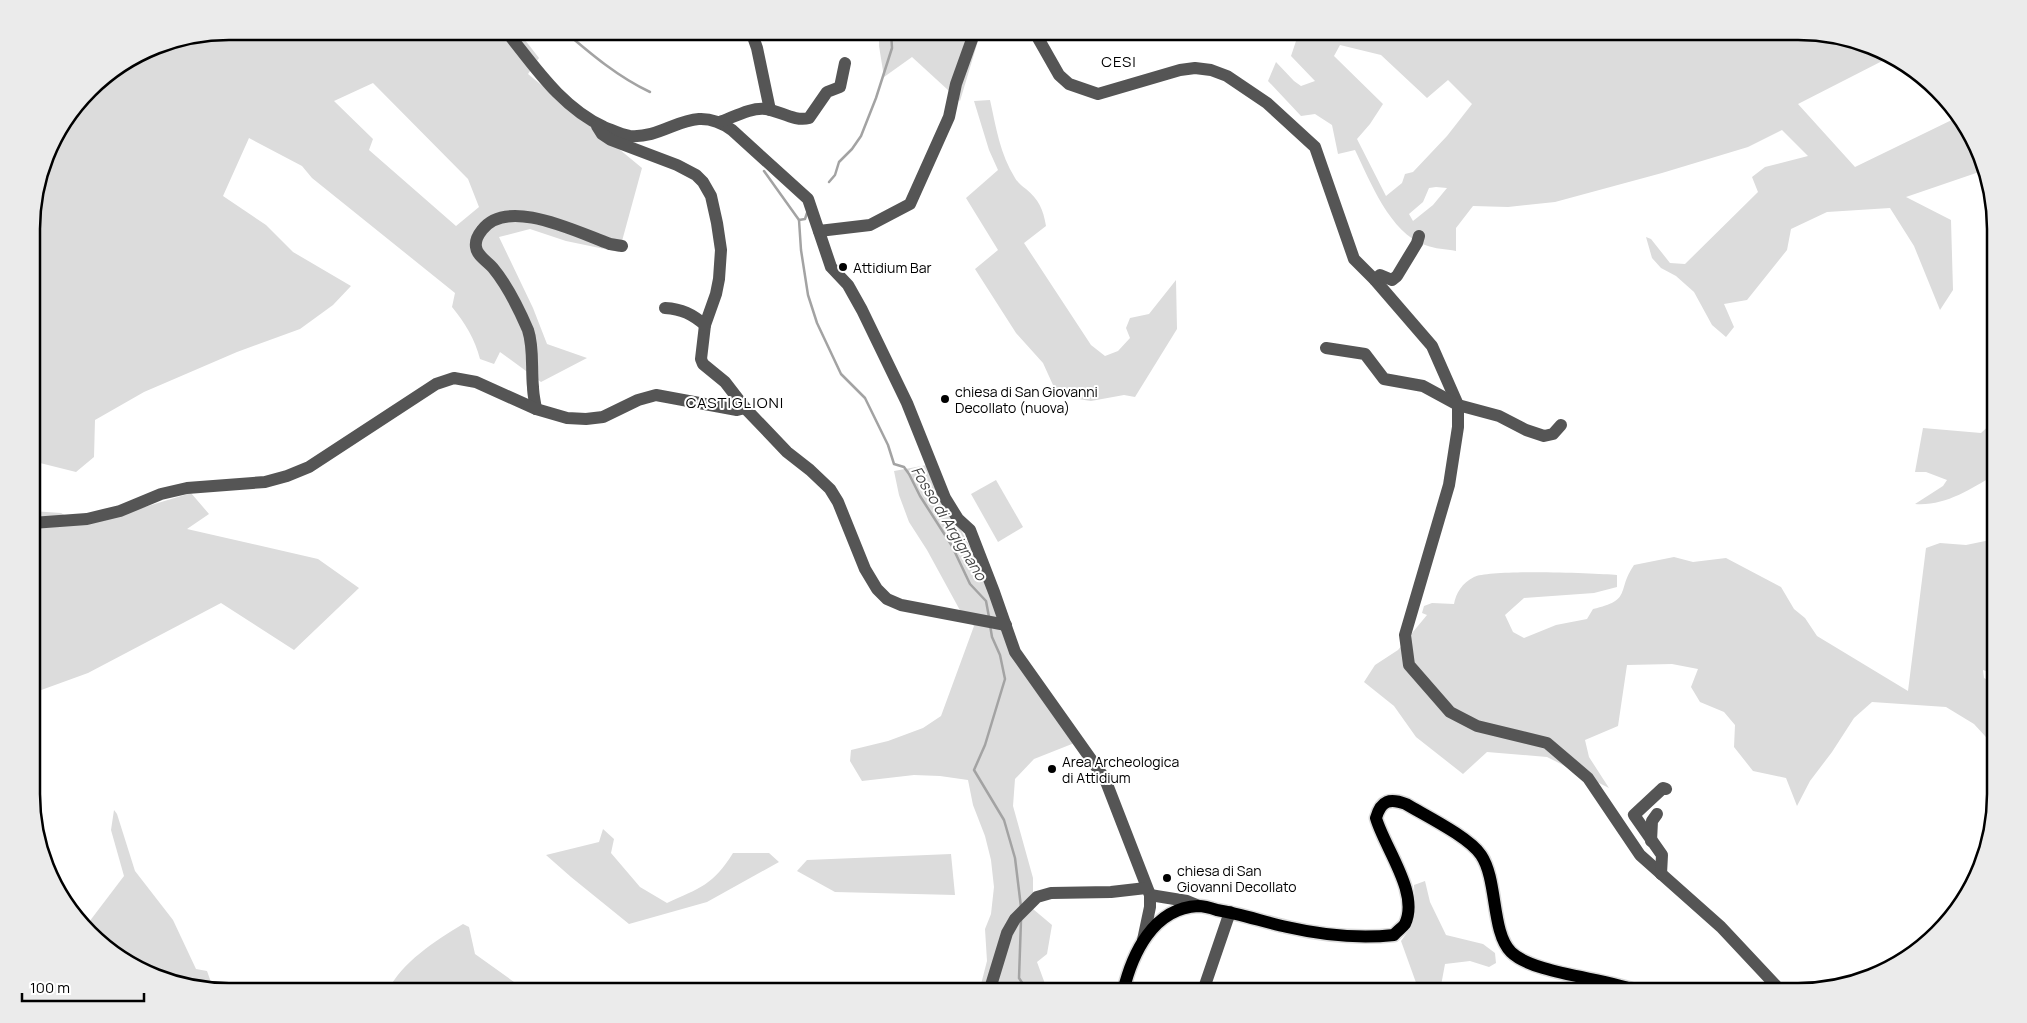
<svg xmlns="http://www.w3.org/2000/svg" width="2027" height="1023" font-family="Manrope,sans-serif">
  <style>
    .green { fill: #dcdcdc; fill-rule: evenodd }
    .lines { fill: none; stroke-linecap: round; stroke-linejoin: round }
    .stream { stroke: #a3a3a3; stroke-width: 2.5 }
    .major-casing { stroke: #dbdbdb; stroke-width: 15 }
    .minor { stroke: #555; stroke-width: 12 }
    .major { stroke: #000; stroke-width: 12 }
    .poi-dot { fill: #000; stroke: #fff; stroke-width: 2 }
    .labels { text-anchor: middle; dominant-baseline: central; stroke-width: 4; stroke-linejoin: round; paint-order: stroke }
    .poi-label { font-size: 14px; fill: #000; stroke: #fff; text-anchor: start }
    .neighbourhood-label { font-size: 15px; letter-spacing: 1px; fill: #000; stroke: #fff }
    .water-label { font-size: 15px; font-style: italic; fill: #444; stroke: #fff }
    .rim { fill: none; stroke: #000; stroke-width: 2.5 }
  </style>
  <rect width="100%" height="100%" fill="#fff"/>
  <g class="green">
    <path d="M229 31H518L539 58 528 74 642 168 619 252 566 241 530 229 499 237 533 308 547 344 587 358 541 382 500 352 494 364 480 359C475 339 465 323 452 307L455 293 312 178 302 166 249 138 223 196 266 225 293 252 351 286 333 305 300 329 237 352 144 392 95 420 94 457 76 472 36 462 32 456V215L52 141 98 80 153 46ZM373 83 468 179 479 207 456 226 369 150 373 139 334 101Z"/>
    <path d="M879 31H981L960 101 912 57 884 77 879 46Z"/>
    <path d="M1294 31H1798L1885 51 1892 56 1798 104 1855 167 1960 116 1962 119 1982 171 1906 197 1951 220 1953 290 1940 310 1914 246 1890 208 1827 212 1791 229 1787 250 1747 300 1724 304 1734 327 1726 337 1712 325 1694 292 1676 276 1661 268 1652 258 1646 237 1651 239 1670 263 1685 264 1758 192 1752 177 1765 167 1808 156 1782 130 1748 147 1662 173 1555 202 1508 207 1473 206 1456 228V251C1446 249 1435 249 1425 245 1390 233 1370 181 1355 150L1338 154 1332 125 1315 114 1301 116 1268 81 1276 62 1294 81 1301 86 1315 81 1291 56 1298 35ZM1340 45 1381 55 1427 98 1448 80 1472 104 1447 136 1413 172 1405 174 1402 183 1386 196 1357 139 1370 124 1383 104 1334 56ZM1436 187 1447 188 1433 205 1413 221 1409 214 1423 202 1429 188Z"/>
    <path d="M990 100C996 127 1000 154 1015 178 1018 183 1022 186 1026 189 1039 200 1043 209 1046 226L1024 243 1091 345 1105 356 1118 351 1130 338 1126 328 1130 318 1149 314 1176 280 1177 329 1135 397 1124 395 1091 401 1058 396 1043 363 1016 333 975 269 998 250 966 198 998 170 989 150 974 101Z"/>
    <path d="M1992 423 1995 425V475C1968 490 1946 506 1915 504L1943 486 1947 480 1926 472H1915L1923 428 1981 433Z"/>
    <path d="M927 465 980 566 1019 652 1082 740 1034 759 1015 779 1013 806 1033 878V909L1052 925 1047 954 1037 962 1048 992H979L987 961 985 929 991 914 994 887 991 860 985 836 973 805 968 780 940 776 914 775 862 781 850 761 851 750 888 741 923 728 941 716 974 626 962 614 927 550 909 522 899 495 894 471Z"/>
    <path d="M996 480 1023 527 998 542 971 494Z"/>
    <path d="M191 493 209 514 187 529 318 559 359 588 294 650 221 603 88 673 33 693 32 511 61 513 79 523 115 516Z"/>
    <path d="M1995 539V674L1983 670 1984 678 1995 684 1996 748 1974 724 1946 707 1872 702 1854 718 1832 752 1810 781 1797 806 1786 778 1753 771 1734 747 1735 725 1724 712 1700 702 1691 687 1698 669 1672 664 1627 665 1618 726 1585 740 1589 757 1609 788 1547 757 1487 752 1463 774 1416 737 1394 706 1364 682 1375 665 1398 650 1427 615 1422 613 1424 606 1432 603 1454 604C1456 593 1462 583 1474 577 1491 569 1594 573 1617 575V587L1594 593 1524 598 1505 615 1513 632 1524 638 1556 625 1587 619 1593 609C1633 600 1616 591 1634 565L1674 557 1693 562 1726 558 1781 587 1794 609 1805 618 1817 636 1908 691 1926 548 1940 543 1966 545Z"/>
    <path d="M114 810 117 814 135 871 173 920 196 969 207 971 213 988 142 972 86 926 124 876 111 830Z"/>
    <path d="M603 829 614 839 611 853 640 887 667 903C700 888 713 885 733 853H769L779 862 707 902 629 924 571 877 546 855 599 842Z"/>
    <path d="M951 854 955 895 835 892 797 871 807 860Z"/>
    <path d="M1425 881 1430 902 1446 935 1483 944 1495 953 1496 963 1489 967 1470 961 1445 964 1440 991H1419L1401 941C1417 921 1415 909 1414 885Z"/>
    <path d="M463 924 469 927 475 954 521 987 518 992H387C402 962 435 941 463 924Z"/>
  </g>
  <g class="lines">
    <g class="stream">
      <path d="M564 31C591 54 618 77 650 92"/>
      <path d="M764 171 799 220 801 250 808 295 817 323 841 374 865 398 888 445 894 464 904 467 909 474 920 496 952 546 970 584 986 601 989 617"/>
      <path d="M829 182 835 175 839 162 852 149 861 136 876 98 892 48 891 31"/>
      <path d="M799 220 805 219 807 213"/>
      <path d="M990 625 992 637 1000 655 1005 679 985 745 974 770 1004 820 1015 858 1021 907"/>
      <path d="M1021 920 1019 978 1028 992"/>
    </g>
    <defs>
      <path id="major" d="M1123 992C1132 954 1153 908 1198 906 1204 906 1211 908 1217 910 1241 914 1264 922 1287 927 1322 935 1358 939 1394 935 1397 931 1402 928 1405 924 1420 893 1384 847 1376 818 1381 800 1390 798 1406 804 1426 816 1469 837 1481 855 1498 880 1491 932 1511 952 1533 974 1605 978 1637 991"/>
    </defs>
    <use href="#major" class="major-casing"/>
    <g class="minor">
      <path d="M506 31C535 67 561 107 604 127 612 130 621 135 630 136 669 139 691 101 732 130L808 199 831 267 848 285 862 310 907 403 945 498 958 519 970 530 994 592 1015 652 1105 779 1150 895V907L1143 940"/>
      <path d="M751 31 757 48 770 110"/>
      <path d="M1034 31 1059 75 1069 84 1098 94 1180 70 1195 68 1211 70 1227 76 1267 103 1315 147 1354 259 1375 280 1432 346 1458 405V427L1449 485 1405 635 1409 665 1450 712 1477 726 1547 743 1588 778 1640 855 1721 927 1781 991"/>
      <path d="M720 122C734 117 751 107 766 109 780 111 795 122 809 118L827 92 840 87 845 63"/>
      <path d="M597 126 602 134 611 140 677 165 696 175 703 182 711 196 717 223 721 250 719 279 716 294 705 325 701 359 703 364 725 382 745 408 787 452 810 470 830 489 838 502 865 569 877 589 887 599 901 605 1006 625"/>
      <path d="M819 231 870 225 910 204 949 117 956 84 975 31"/>
      <path d="M1375 280 1380 275 1392 280 1397 276 1417 243 1419 236"/>
      <path d="M665 308C682 309 692 314 705 325"/>
      <path d="M1326 348 1365 354 1384 379 1423 386 1458 405 1499 416 1526 430 1544 436 1553 434 1561 425"/>
      <path d="M536 409C535 402 533 394 533 387 531 368 534 348 528 330 519 309 507 285 493 268 487 261 477 256 476 247 475 241 478 235 482 230 507 196 579 233 610 244L622 246"/>
      <path d="M32 523 87 519 120 511 161 494 187 488 265 482 287 476 309 467 436 384 454 378 476 382 536 409 567 418 586 419 603 417 638 400 656 395 737 410 745 408"/>
      <path d="M1651 841 1652 821 1657 814"/>
      <path d="M1661 874 1662 855 1634 815 1663 788 1666 789"/>
      <path d="M1150 895 1187 901 1199 906"/>
      <path d="M1203 991 1230 912"/>
      <path d="M989 992 1007 933 1015 919 1037 897 1051 893 1111 892 1146 888"/>
    </g>
    <use href="#major" class="major"/>
  </g>
  <g class="poi-dot">
    <circle cx="843" cy="267" r="5"/>
    <circle cx="945" cy="399" r="5"/>
    <circle cx="1052" cy="769" r="5"/>
    <circle cx="1167" cy="878" r="5"/>
  </g>
  <g class="labels">
    <g class="poi-label">
      <text x="853" y="267">Attidium Bar</text>
      <text x="955" y="391">chiesa di San Giovanni<tspan x="955" dy="16">Decollato (nuova)</tspan></text>
      <text x="1062" y="761">Area Archeologica<tspan x="1062" dy="16">di Attidium</tspan></text>
      <text x="1177" y="870">chiesa di San<tspan x="1177" dy="16">Giovanni Decollato</tspan></text>
    </g>
    <g class="neighbourhood-label">
      <text x="1119" y="61">CESI</text>
      <text x="735" y="402">CASTIGLIONI</text>
    </g>
    <g class="water-label">
      <text transform="translate(949 523) rotate(59)">Fosso di Argignano</text>
    </g>
  </g>
  <path d="M0 0H2027V1023H0ZM229 40H1798A189 189 0 0 1 1987 229V794A189 189 0 0 1 1798 983H229A189 189 0 0 1 40 794V229A189 189 0 0 1 229 40Z" fill="#ebebeb" fill-rule="evenodd"/>
  <path class="rim" d="M229 40H1798A189 189 0 0 1 1987 229V794A189 189 0 0 1 1798 983H229A189 189 0 0 1 40 794V229A189 189 0 0 1 229 40Z"/>
  <path d="M22 993v8h122v-8" fill="none" stroke="#000000" stroke-width="2.5"/>
  <text x="30" y="993" font-size="15" fill="#000000" stroke="#ffffff" stroke-width="4" paint-order="stroke">100 m</text>
</svg>
